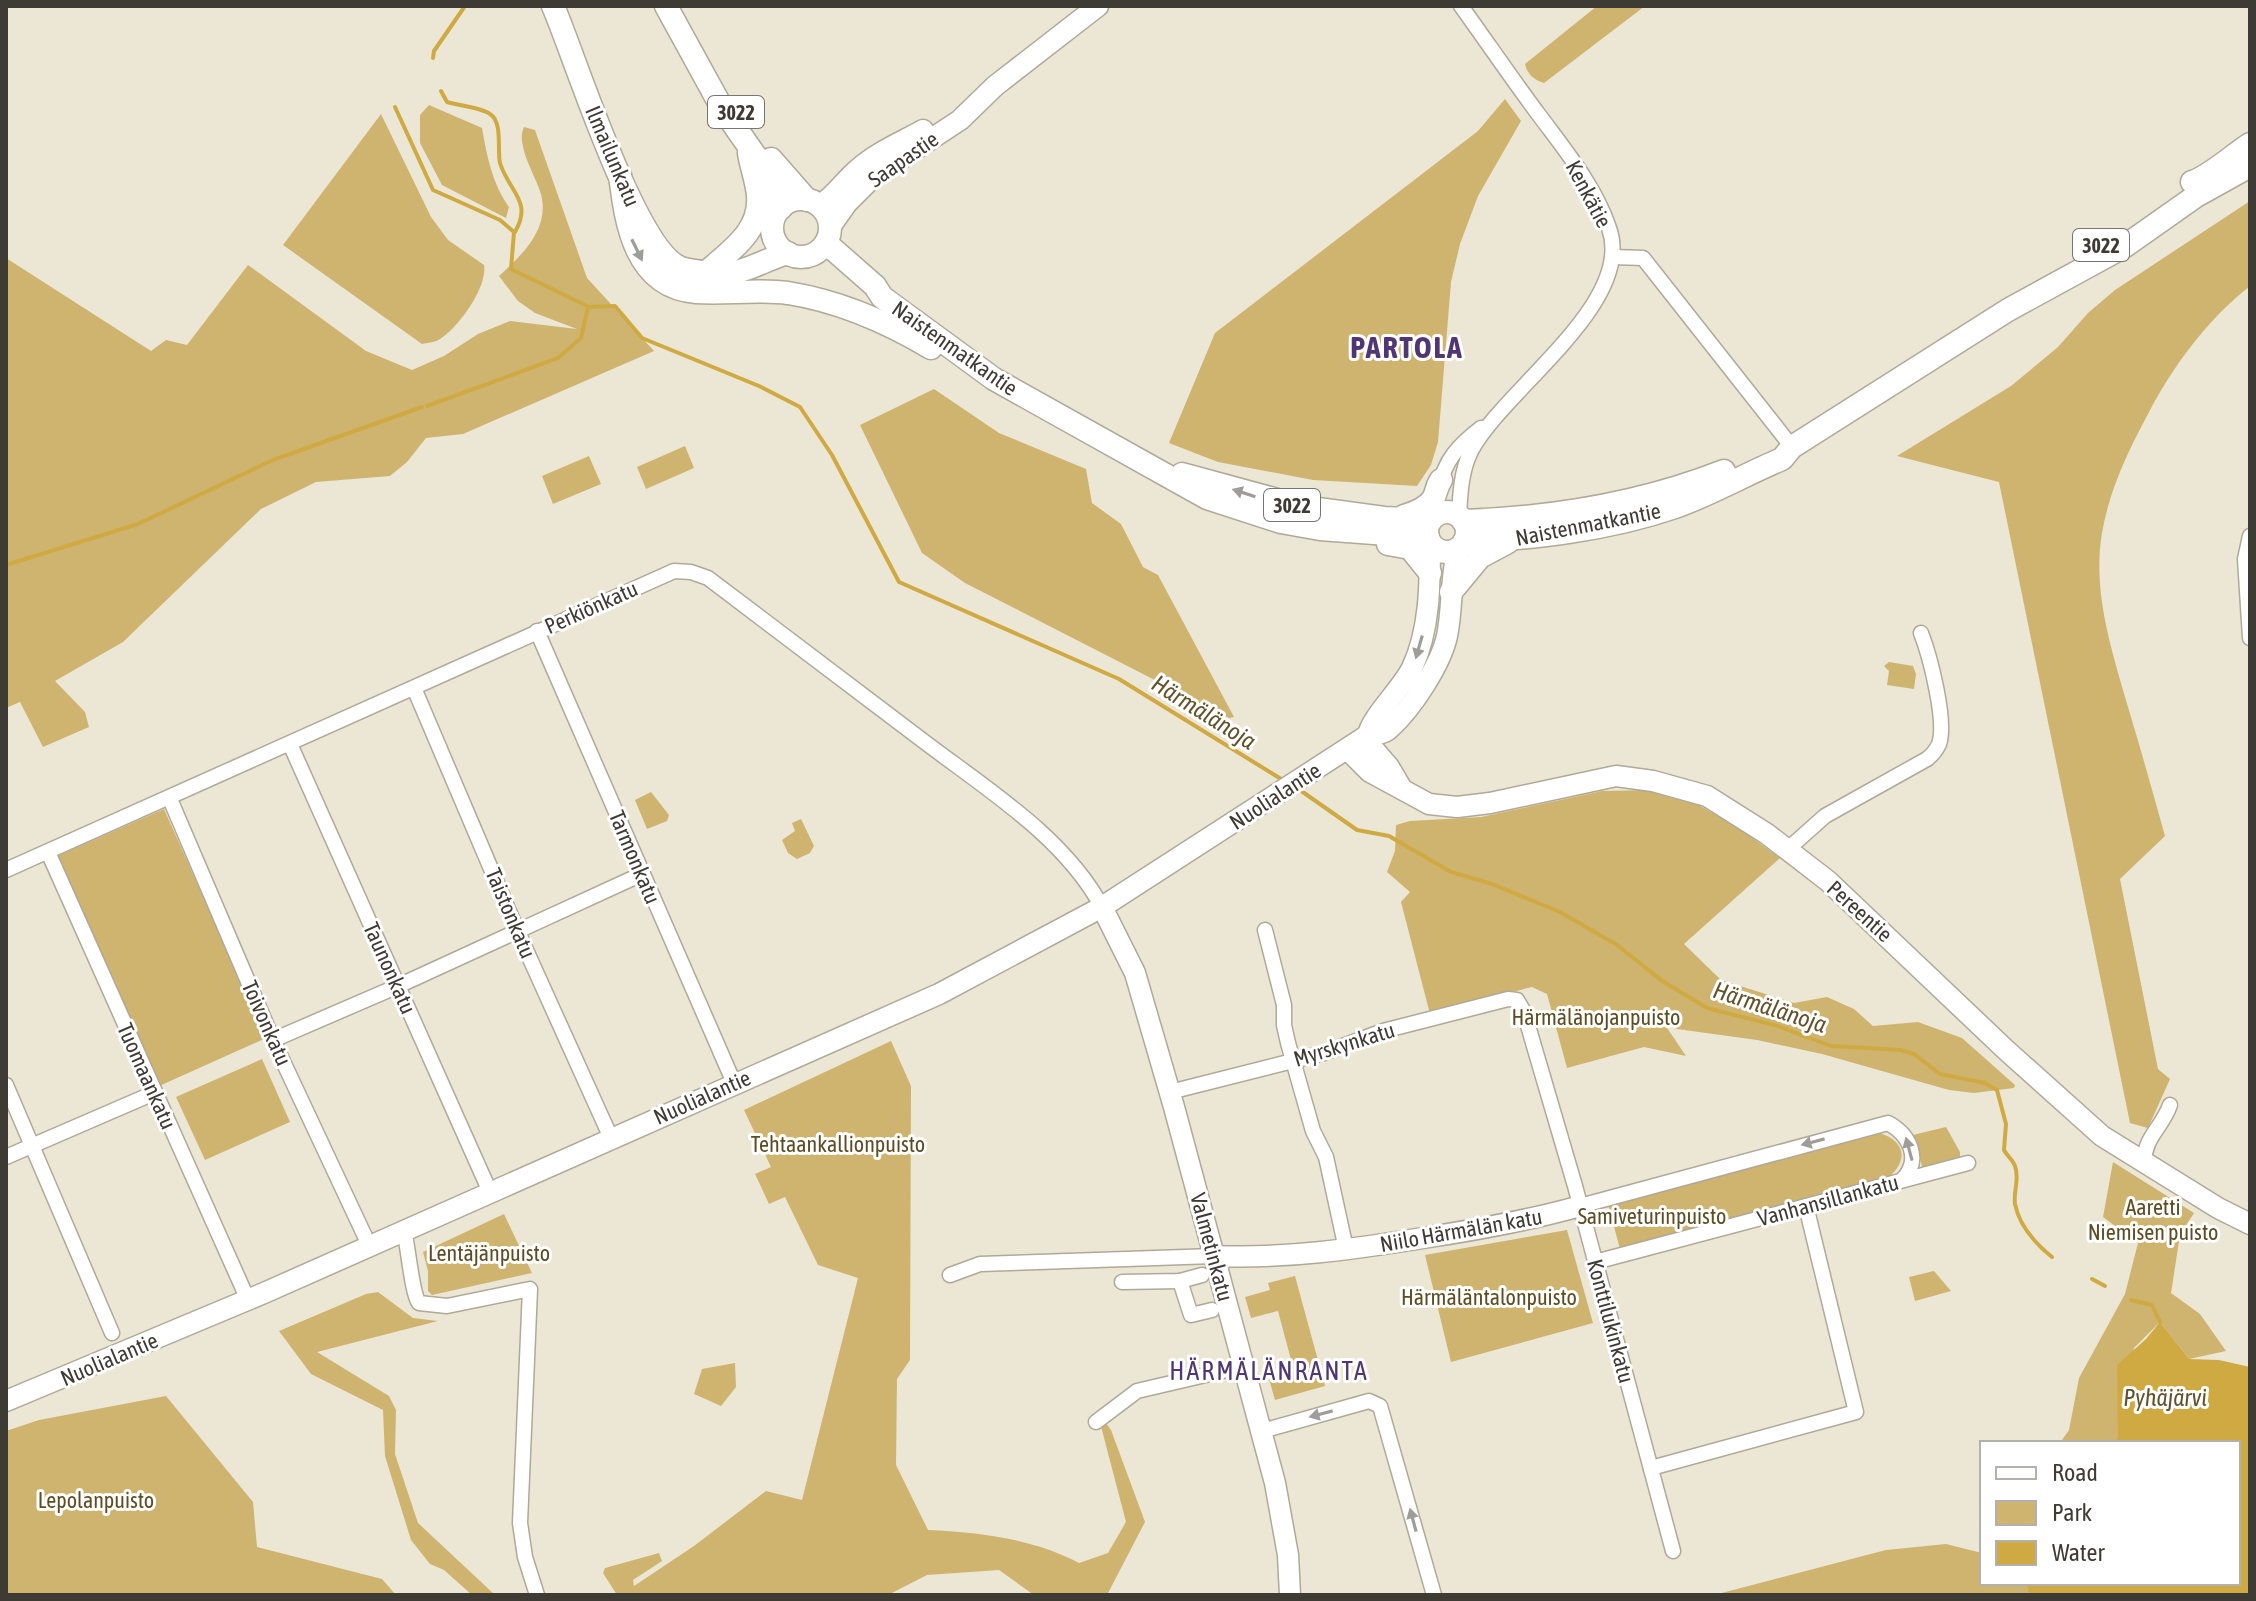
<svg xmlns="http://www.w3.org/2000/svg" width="2256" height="1601" font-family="'Asap Condensed',sans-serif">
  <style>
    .green { fill: #cfb46f }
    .water { fill: #cfaa43 }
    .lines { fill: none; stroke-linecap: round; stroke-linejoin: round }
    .stream { stroke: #cfaa43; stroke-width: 4 }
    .street-casing { stroke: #afa999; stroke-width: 17 }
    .secondary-casing { stroke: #afa999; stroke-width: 23 }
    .primary-casing { stroke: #afa999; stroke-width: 25 }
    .street { stroke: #fff; stroke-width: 14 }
    .secondary { stroke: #fff; stroke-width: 20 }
    .primary { stroke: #fff; stroke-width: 22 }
    .oneway { fill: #9e9d9a }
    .labels { text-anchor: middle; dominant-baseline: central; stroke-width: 6; stroke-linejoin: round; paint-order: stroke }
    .shield { fill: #fff; stroke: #787672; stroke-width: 2 }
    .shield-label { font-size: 20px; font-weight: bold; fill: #3e3b35 }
    .street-label { font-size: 22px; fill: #3e3b35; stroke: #fff }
    .park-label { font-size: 22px; fill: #5d4d23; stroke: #fff }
    .water-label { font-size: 24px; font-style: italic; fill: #625229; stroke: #fff }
    .quarter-label { font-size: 26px; letter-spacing: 2px; fill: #503672; stroke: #fff }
    .district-label { font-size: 30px; font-weight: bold; letter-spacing: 2px; fill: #503672; stroke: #fff }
  </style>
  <rect width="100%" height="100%" fill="#ece6d5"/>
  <g class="green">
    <path d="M1597 6H1645L1544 83C1534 80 1527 74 1525 64Z"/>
    <path d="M1505 99 1521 121 1478 196 1460 244 1451 282 1438 442 1431 465 1417 486 1313 480 1218 462 1169 443 1215 333 1478 131Z"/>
    <path d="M429 105 482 128C487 156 492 183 509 207L506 218 442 185 420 143V115Z"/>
    <path d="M381 114 431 217 448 240 484 265C488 287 458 328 440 339 436 342 427 343 422 344L283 245Z"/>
    <path d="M524 127 535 130 587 278 654 351 463 434 426 438 407 462 390 476 316 482 261 509 123 642 55 681 85 712 89 727 43 747 20 702 6 708V258L151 351 166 340 187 345 248 265 366 351 412 370 444 356 478 334 510 321 577 329 535 313 518 301 499 276C523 254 552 227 540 191 535 177 528 165 524 151 522 141 520 136 524 127Z"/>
    <path d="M2250 201V286C2207 320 2173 366 2148 414 2128 451 2109 491 2102 533 2092 592 2112 651 2128 707 2141 750 2153 793 2165 836L2120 879 2158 1069 2170 1079 2148 1128 2130 1123 1999 482 1897 456 2011 386 2058 347 2088 313 2115 290Z"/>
    <path d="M934 389 999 433 1086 469 1092 503 1121 524 1143 567 1158 575 1234 717 1229 718 965 583 922 553 860 425Z"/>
    <path d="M685 446 694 468 646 489 637 467Z"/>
    <path d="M589 456 601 484 553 504 542 476Z"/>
    <path d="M1889 662 1913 666 1916 674 1914 689 1887 685 1889 671 1884 666Z"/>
    <path d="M1647 790 1687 798 1740 829 1780 858 1684 944 1721 980 1794 1003 1827 997 1854 1009 1873 1026 1918 1022 1962 1038 2015 1085 2014 1088 1974 1093 1949 1090 1822 1054 1757 1040 1677 1029 1661 1019 1686 1056 1644 1047 1567 1068 1547 994 1532 987 1430 1014 1401 902 1410 892 1387 872 1395 851 1396 825 1410 821 1481 817 1602 791Z"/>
    <path d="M651 792 669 815 667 821 647 829 635 800Z"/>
    <path d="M164 809 266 1038 157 1087 55 857Z"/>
    <path d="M801 819 814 846 810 853 797 859 788 853 782 840 795 831 792 823Z"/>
    <path d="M891 1041 911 1086 910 1360 897 1379 896 1465 928 1530C978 1532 1035 1539 1079 1563L1108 1553 1126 1522 1097 1411 1111 1430 1145 1522 1107 1595H1034L999 1570 927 1575 888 1595H617L603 1573 605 1568 659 1553 662 1561 633 1580 634 1586 694 1546 766 1491 802 1500 858 1278 818 1265 785 1197 769 1204 755 1174 771 1167 744 1110Z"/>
    <path d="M262 1059 290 1122 205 1160 176 1097Z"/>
    <path d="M1946 1127 1960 1152V1158L1923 1169 1913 1135Z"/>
    <path d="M1879 1133C1904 1140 1909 1159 1890 1176L1620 1249 1608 1204Z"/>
    <path d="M2113 1162 2194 1213 2180 1235 2171 1293 2200 1314 2226 1351 2189 1359 2160 1322 2134 1348 2118 1438 2114 1443H2060L2069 1430 2079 1378 2125 1294 2138 1243 2103 1217Z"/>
    <path d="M504 1214 532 1273 432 1295 428 1291V1271L423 1252Z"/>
    <path d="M1567 1230 1593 1323 1451 1362 1425 1255Z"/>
    <path d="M1934 1271 1951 1291 1915 1301 1909 1277Z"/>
    <path d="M1295 1276 1325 1386 1275 1400 1269 1379 1294 1371 1278 1311 1251 1318 1245 1297 1270 1290 1268 1283Z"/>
    <path d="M378 1292 413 1318 438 1321 317 1352 389 1396 396 1410 395 1454 418 1523 495 1595H472L444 1570 430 1564 411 1540 385 1456 383 1410 311 1374 279 1331 366 1294Z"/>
    <path d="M735 1363 736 1387 721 1406 694 1394 702 1369Z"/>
    <path d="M166 1396 253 1502 257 1547 382 1579 396 1595H6V1431L39 1420Z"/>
    <path d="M1946 1544 1982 1553V1583H2026L2029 1595H1714L1886 1550Z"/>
  </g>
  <path class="water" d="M2160 1322 2189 1359 2219 1360 2250 1367V1595H2029L2026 1583H2238V1443H2114L2118 1437 2117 1365 2146 1339Z"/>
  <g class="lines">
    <g class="stream">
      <path d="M433 58 434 51 465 6"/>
      <path d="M441 91 447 102C460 106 480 107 490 114 503 122 497 150 500 163 509 192 533 201 515 232"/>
      <path d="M395 107 433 190 500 220 514 232 511 269 589 307 615 306 642 338 759 386 800 407 832 455 899 582 1119 679 1286 782"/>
      <path d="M427 406 558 358 581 338 588 307"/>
      <path d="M6 565 138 524 273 460 422 407"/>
      <path d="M1297 788 1357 830 1389 836 1451 872 1492 884 1560 912 1617 945 1661 980 1707 1008 1778 1026 1831 1046 1901 1050 1914 1054 1940 1074 1985 1083 1997 1090 2006 1124 2004 1150C2007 1156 2013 1160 2015 1166 2020 1179 2013 1192 2015 1204 2019 1225 2036 1244 2052 1257"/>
      <path d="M2092 1279 2105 1286"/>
      <path d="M2131 1300 2152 1305 2160 1322"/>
    </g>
    <defs>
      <g id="street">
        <path d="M1613 257 1643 258 1792 447"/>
        <path d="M1440 488C1443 461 1460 444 1481 428"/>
        <path d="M1459 517C1460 495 1461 471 1471 451 1504 389 1636 303 1609 228 1595 186 1565 150 1539 115 1512 79 1487 42 1461 6"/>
        <path d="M2250 536 2245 559 2250 638"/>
        <path d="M537 631 734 1083"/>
        <path d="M414 688 517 930 611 1138"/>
        <path d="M290 744 490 1192"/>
        <path d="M170 799 273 1040 369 1245"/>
        <path d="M1788 849 1825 816 1927 759C1932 755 1936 751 1939 744 1947 722 1930 656 1921 633"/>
        <path d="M48 852 248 1300"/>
        <path d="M6 870 674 571 691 572 708 578C780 633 853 688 926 743 988 790 1064 837 1102 907"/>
        <path d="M1265 930 1284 1005V1025L1288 1043 1313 1131 1326 1157 1346 1249"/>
        <path d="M273 1040 398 986 642 874"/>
        <path d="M6 1085 112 1333"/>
        <path d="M1170 1092 1324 1053 1383 1031 1508 999 1517 1000 1524 1012 1575 1186 1673 1551"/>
        <path d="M6 1157 154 1093"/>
        <path d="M2144 1162C2145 1136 2162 1128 2170 1105"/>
        <path d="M1580 1206 1888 1123C1910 1135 1922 1160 1902 1180"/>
        <path d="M404 1230C408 1246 412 1294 419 1303L447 1306 530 1289 520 1523 525 1557 537 1595"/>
        <path d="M1595 1262 1968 1163"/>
        <path d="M950 1275 980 1264 1214 1256"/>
        <path d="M1180 1281 1191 1315 1212 1310"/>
        <path d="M1122 1282 1180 1281 1202 1275"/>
        <path d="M1096 1422 1137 1391 1244 1366"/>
        <path d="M1262 1431 1369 1401 1380 1406 1434 1595"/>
        <path d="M1651 1468 1856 1412 1806 1206"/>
      </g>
      <g id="secondary">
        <path d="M820 205C835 196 843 182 857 170 877 152 900 143 923 130"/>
        <path d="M830 227 847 203 872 178 960 120 995 86 1098 6"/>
        <path d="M1368 735C1370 719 1403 687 1412 668 1430 630 1430 584 1430 543"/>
        <path d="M1364 738 1389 767 1402 789"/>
        <path d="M1347 749 1370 772 1429 804 1457 807 1490 803 1616 776 1653 781 1707 796 1767 834 1828 881 2006 1050 2102 1136 2218 1208 2250 1224"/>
        <path d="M1102 907 1135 973 1174 1107 1275 1483 1288 1555 1290 1595"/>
        <path d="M1214 1256C1284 1259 1354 1249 1423 1238 1475 1230 1528 1221 1580 1206"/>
        <path d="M6 1401 264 1293 939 994 1102 907 1368 735C1377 734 1385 734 1391 727 1412 708 1441 664 1447 636 1453 607 1450 577 1458 549"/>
      </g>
      <g id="primary">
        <path d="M553 6C575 56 635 251 681 268 692 272 724 274 736 272 753 268 770 258 788 253"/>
        <path d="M666 6 722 108 773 181 781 208"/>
        <path d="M771 159 807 200"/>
        <path d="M620 175C626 224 635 287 696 292 727 294 757 289 788 293 839 301 887 322 931 348"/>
        <path d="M2192 182C2209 177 2233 155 2250 144"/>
        <circle cx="801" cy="228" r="29"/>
        <path d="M826 243 875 286 882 297 994 379 1207 498 1281 522 1320 529 1428 537"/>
        <path d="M708 271C731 250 761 231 758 196 757 181 751 167 749 153"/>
        <path d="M1182 474 1303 507 1384 518 1431 520"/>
        <circle cx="1447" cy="532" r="20"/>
        <path d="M1404 516C1414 513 1427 508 1433 499 1437 492 1436 487 1441 480"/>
        <path d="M1463 521C1553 518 1640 504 1724 471"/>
        <path d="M1464 542C1535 538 1608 530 1675 507 1712 494 1746 474 1782 459L1792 447 2008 310 2125 246 2196 196 2250 166"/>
        <path d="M1388 544 1410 548 1430 573"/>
        <path d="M1451 592 1480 557 1508 542"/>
      </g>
    </defs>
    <use href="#street" class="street-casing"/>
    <use href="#secondary" class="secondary-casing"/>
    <use href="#primary" class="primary-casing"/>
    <use href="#street" class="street"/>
    <use href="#secondary" class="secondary"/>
    <use href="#primary" class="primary"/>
  </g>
  <defs><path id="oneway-solid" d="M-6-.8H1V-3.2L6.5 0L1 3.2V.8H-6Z" transform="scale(2)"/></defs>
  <g class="oneway">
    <use href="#oneway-solid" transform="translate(637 250) rotate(64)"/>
    <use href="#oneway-solid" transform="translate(1244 493) rotate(-162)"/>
    <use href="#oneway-solid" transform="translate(1419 647) rotate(106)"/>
    <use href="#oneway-solid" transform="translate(1813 1142) rotate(165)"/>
    <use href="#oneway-solid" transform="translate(1909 1149) rotate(-105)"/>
    <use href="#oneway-solid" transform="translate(1321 1414) rotate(165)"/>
    <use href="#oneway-solid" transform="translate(1413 1520) rotate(-105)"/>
  </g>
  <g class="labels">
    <g class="shield">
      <rect x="708" y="96" width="56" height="32" rx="6"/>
      <rect x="2073" y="229" width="56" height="32" rx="6"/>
      <rect x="1264" y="489" width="56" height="32" rx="6"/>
    </g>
    <g class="shield-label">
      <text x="736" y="112">3022</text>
      <text x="2101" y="245">3022</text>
      <text x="1292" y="505">3022</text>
    </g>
    <g class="street-label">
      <text transform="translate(613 156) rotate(67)">Ilmailunkatu</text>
      <text transform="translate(903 159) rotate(-35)">Saapastie</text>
      <text transform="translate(1589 194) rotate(62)">Kenkätie</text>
      <text transform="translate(955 348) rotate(35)">Naistenmatkantie</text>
      <text transform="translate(1588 524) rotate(-11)">Naistenmatkantie</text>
      <text transform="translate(591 607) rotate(-24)">Perkiönkatu</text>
      <text transform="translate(1275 796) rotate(-33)">Nuolialantie</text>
      <text transform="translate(635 857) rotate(67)">Tarmonkatu</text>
      <text transform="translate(1860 911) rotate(42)">Pereentie</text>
      <text transform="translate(511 913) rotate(67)">Taistonkatu</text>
      <text transform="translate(390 968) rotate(66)">Taunonkatu</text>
      <text transform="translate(267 1023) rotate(66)">Toivonkatu</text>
      <text transform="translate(1344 1044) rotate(-17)">Myrskynkatu</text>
      <text transform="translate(147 1076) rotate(66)">Tuomaankatu</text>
      <text transform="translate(702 1097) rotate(-24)">Nuolialantie</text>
      <text transform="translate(1828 1200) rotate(-15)">Vanhansillankatu</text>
      <text transform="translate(1461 1230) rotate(-10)">Niilo Härmälän katu</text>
      <text transform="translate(1212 1247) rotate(75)">Valmetinkatu</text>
      <text transform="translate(1611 1321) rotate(75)">Konttilukinkatu</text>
      <text transform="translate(109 1359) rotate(-23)">Nuolialantie</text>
    </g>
    <g class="park-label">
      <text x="1596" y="1017">Härmälänojanpuisto</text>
      <text x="838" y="1144">Tehtaankallionpuisto</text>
      <text x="2153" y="1207">Aaretti<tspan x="2153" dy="25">Niemisen puisto</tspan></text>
      <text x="1652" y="1216">Samiveturinpuisto</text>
      <text x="489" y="1253">Lentäjänpuisto</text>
      <text x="1489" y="1297">Härmäläntalonpuisto</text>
      <text x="96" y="1500">Lepolanpuisto</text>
    </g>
    <g class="water-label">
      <text transform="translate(1204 712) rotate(32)">Härmälänoja</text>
      <text transform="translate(1770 1007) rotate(18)">Härmälänoja</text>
      <text x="2165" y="1397">Pyhäjärvi</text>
    </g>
    <g class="quarter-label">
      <text x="1269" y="1371">HÄRMÄLÄNRANTA</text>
    </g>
    <g class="district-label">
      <text x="1407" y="347">PARTOLA</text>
    </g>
  </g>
  <rect width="2256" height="1601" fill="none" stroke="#3e3b35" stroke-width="16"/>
  <rect x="1980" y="1441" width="260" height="144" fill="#ffffff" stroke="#b2b1ae" stroke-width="2"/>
  <rect x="1996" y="1467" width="40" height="12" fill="#ffffff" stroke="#b2b1ae" stroke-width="2"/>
  <text x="2052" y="1481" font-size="24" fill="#3e3b35">Road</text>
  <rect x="1996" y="1501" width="40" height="24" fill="#cfb46f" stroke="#b2b1ae" stroke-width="2"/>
  <text x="2052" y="1521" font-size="24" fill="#3e3b35">Park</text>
  <rect x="1996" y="1541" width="40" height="24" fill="#cfaa43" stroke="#b2b1ae" stroke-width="2"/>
  <text x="2052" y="1561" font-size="24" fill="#3e3b35">Water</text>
</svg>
